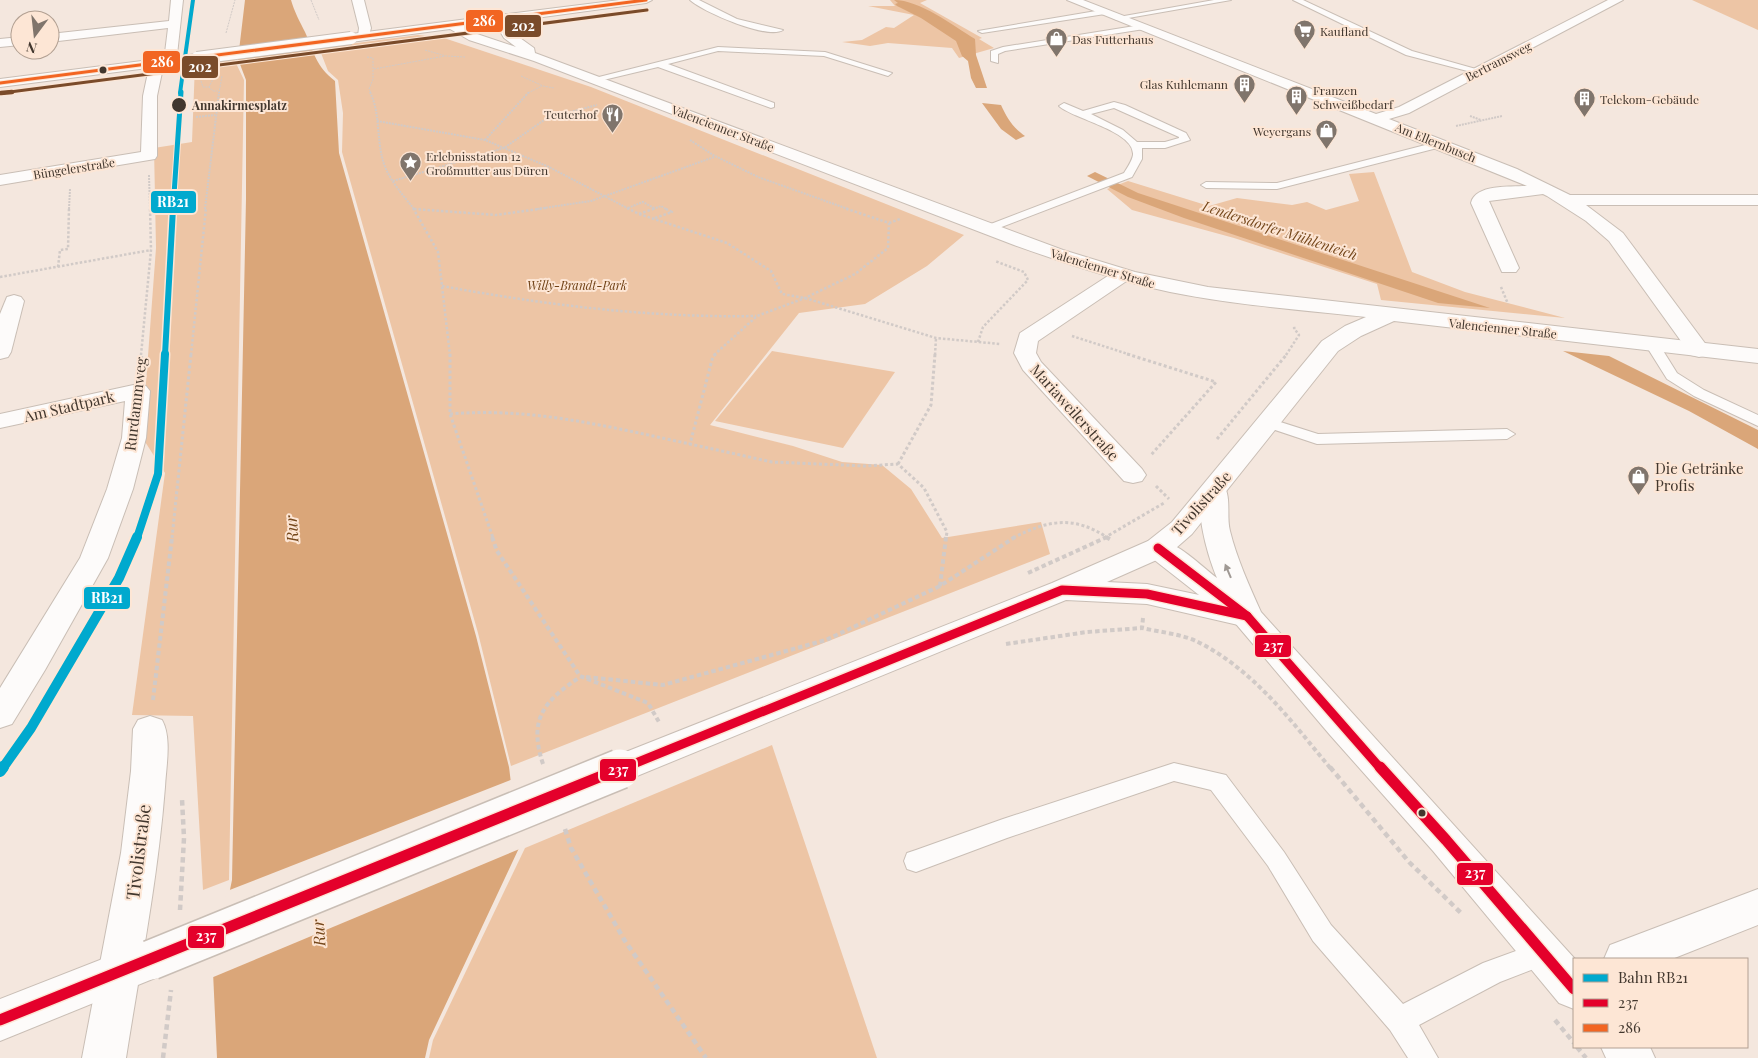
<svg xmlns="http://www.w3.org/2000/svg" width="1758" height="1058" font-family="'Playfair Display',serif">
  <style>
    .green { fill: #edc5a5 }
    .water { fill: #daa679 }
    .pier { fill: #f4e7de }
    .lines { fill: none; stroke-linecap: round; stroke-linejoin: round }
    .service-casing { stroke: #c9beb5; stroke-width: 2 }
    .minor-casing { stroke: #c9beb5; stroke-width: 2 }
    .tertiary-casing { stroke: #c9beb5; stroke-width: 2 }
    .secondary-casing { stroke: #c9beb5; stroke-width: 2 }
    .primary-casing { stroke: #c9beb5; stroke-width: 2 }
    .path-far5 { stroke: #d1cac7; stroke-width: 1; stroke-dasharray: 2 1; stroke-linecap: butt }
    .path-far4 { stroke: #d1cac7; stroke-width: 2; stroke-dasharray: 2 1; stroke-linecap: butt }
    .path-far3 { stroke: #d1cac7; stroke-width: 2.5; stroke-dasharray: 2.5 2; stroke-linecap: butt }
    .path-far2 { stroke: #d1cac7; stroke-width: 3; stroke-dasharray: 3 2.5; stroke-linecap: butt }
    .path-far1 { stroke: #d1cac7; stroke-width: 4; stroke-dasharray: 4.5 3; stroke-linecap: butt }
    .path { stroke: #d1cac7; stroke-width: 4.5; stroke-dasharray: 5.5 4; stroke-linecap: butt }
    .service { fill: #fdfbfa; fill-rule: evenodd }
    .minor { fill: #fdfbfa; fill-rule: evenodd }
    .tertiary { fill: #fdfbfa; fill-rule: evenodd }
    .secondary { fill: #fdfbfa; fill-rule: evenodd }
    .primary { fill: #fdfbfa; fill-rule: evenodd }
    .primary-bridge-far1-casing { stroke: #c9beb5; stroke-width: 14; stroke-linecap: butt }
    .primary-bridge-casing { stroke: #c9beb5; stroke-width: 42; stroke-linecap: butt }
    .primary-bridge-far1 { stroke: #fdfbfa; stroke-width: 12 }
    .primary-bridge { stroke: #fdfbfa; stroke-width: 39 }
    .bus-1-far1-casing { stroke: #fde6d5; stroke-width: 12 }
    .bus-1-casing { stroke: #fde6d5; stroke-width: 14 }
    .bus-2-casing { stroke: #fde6d5; stroke-width: 5 }
    .bus-3-far1-casing { stroke: #fde6d5; stroke-width: 5 }
    .bus-3-casing { stroke: #fde6d5; stroke-width: 6 }
    .bus-1-far1 { stroke: #e4002b; stroke-width: 9 }
    .bus-1 { stroke: #e4002b; stroke-width: 11 }
    .bus-2 { stroke: #f26522; stroke-width: 3 }
    .bus-3-far1 { stroke: #7a4b2a; stroke-width: 3 }
    .bus-3 { stroke: #7a4b2a; stroke-width: 4.5 }
    .rail-1-far5-casing { stroke: #fde6d5; stroke-width: 5.5 }
    .rail-1-far4-casing { stroke: #fde6d5; stroke-width: 7 }
    .rail-1-far3-casing { stroke: #fde6d5; stroke-width: 9 }
    .rail-1-far2-casing { stroke: #fde6d5; stroke-width: 11 }
    .rail-1-far1-casing { stroke: #fde6d5; stroke-width: 14 }
    .rail-1-casing { stroke: #fde6d5; stroke-width: 16 }
    .rail-1-far5 { stroke: #00a9ce; stroke-width: 4 }
    .rail-1-far4 { stroke: #00a9ce; stroke-width: 5 }
    .rail-1-far3 { stroke: #00a9ce; stroke-width: 6 }
    .rail-1-far2 { stroke: #00a9ce; stroke-width: 8 }
    .rail-1-far1 { stroke: #00a9ce; stroke-width: 10 }
    .rail-1 { stroke: #00a9ce; stroke-width: 12 }
    .oneway { fill: #a09994 }
    .bus-dot { fill: #42372e; stroke: #fde6d5; stroke-width: 2 }
    .labels { text-anchor: middle; dominant-baseline: central; stroke-width: 4; stroke-linejoin: round; paint-order: stroke }
    .far-poi-label { font-size: 12px; fill: #42372e; stroke: #fde6d5; text-anchor: start }
    .far-street-label { font-size: 12px; fill: #42372e; stroke: #fde6d5 }
    .far-stop-label { font-size: 12px; font-weight: bold; fill: #42372e; stroke: #fde6d5; text-anchor: start }
    .far-park-label { font-size: 12px; font-style: italic; fill: #724317; stroke: #fde6d5 }
    .far-water-label { font-size: 14px; font-style: italic; fill: #76481c; stroke: #fde6d5 }
    .street-label { font-size: 15px; fill: #42372e; stroke: #fde6d5 }
    .poi-label { font-size: 15px; fill: #42372e; stroke: #fde6d5; text-anchor: start }
    .water-label { font-size: 16px; font-style: italic; fill: #76481c; stroke: #fde6d5 }
    .near-street-label { font-size: 18px; fill: #42372e; stroke: #fde6d5 }
    .line-badge { stroke: #fde6d5; stroke-width: 2 }
    .badge-label { font-size: 14px; text-anchor: middle; font-weight: bold; fill: #fff }
  </style>
  <rect width="100%" height="100%" fill="#f4e7de"/>
  <g class="green">
    <path d="M890 0H927L920 3 982 38 979 39 994 48 959 58 952 48 888 43 870 46 842 42 862 40 886 27 894 28 914 15 868 6H895Z"/>
    <path d="M1692 0H1758V30Z"/>
    <path d="M418 35 444 38 591 87 964 235 927 266 865 304 799 313 710 425 793 446 842 462 882 465 911 489 942 538 1041 522 1050 554 511 766 478 633 342 152 343 113 338 80 328 71 319 48Z"/>
    <path d="M234 59 244 80 229 880 203 890 193 716 132 715 165 473 142 437 156 248 154 148 192 142 195 64Z"/>
    <path d="M1374 172 1412 272 1465 292 1565 318 1381 300 1377 284 1234 238 1132 210 1107 189 1128 181 1209 206 1237 198 1292 205 1307 202 1326 210 1359 201 1349 174Z"/>
    <path d="M772 351 895 372 843 448 715 421Z"/>
    <path d="M772 745 877 1058H429L433 1040 525 848Z"/>
  </g>
  <g class="water">
    <path d="M245 0H291C294 11 300 22 305 32 315 54 315 65 335 81L339 153 476 636 509 767 519 848 429 1040 425 1058H217L213 972 232 880 246 199V80L238 59Z"/>
    <path d="M894 0C920 0 952 25 975 39L976 55 987 88H976L971 78 968 61 962 56 956 41 921 18 897 6 895 4 898 3Z"/>
    <path d="M982 103 1001 105C1007 118 1013 128 1025 136L1016 140 1001 129Z"/>
    <path d="M1095 172 1138 193 1490 308 1438 303 1184 218 1128 197 1087 176Z"/>
    <path d="M1563 351 1609 356 1758 430V449L1689 411Z"/>
  </g>
  <path class="pier" d="M513 779 522 848 211 978 227 891Z"/>
  <g class="lines">
    <defs>
      <g id="service">
        <path d="M690 0H699L737 19 783 30C768 40 703 12 690 0Z"/>
        <path d="M1214 0H1231L1117 20 1113 18Z"/>
        <path d="M1293 0H1303L1412 51 1483 71 1479 74 1406 55Z"/>
        <path d="M1102 10H1105V14L982 33 978 31Z"/>
        <path d="M1141 25 1145 27 1144 29 1005 51 998 54V63L991 61V51L1003 47Z"/>
        <path d="M718 47 825 52 892 73 888 76 824 56 718 51 668 64 774 103V107L771 108 658 67 595 82 591 79Z"/>
        <path d="M1114 102 1125 105 1186 133 1190 140 1165 148H1142V159L1132 177 991 231H983V227L1124 173C1127 168 1132 161 1133 155 1135 131 1073 119 1059 106L1064 103 1083 111ZM1114 108 1179 137V138L1165 142H1137L1123 130 1091 114Z"/>
        <path d="M1441 141 1446 144 1445 146 1277 189 1206 188 1201 185 1206 182 1277 183Z"/>
        <path d="M1652 340 1657 341 1677 373 1704 390 1758 415V426L1694 396 1667 379 1645 344Z"/>
        <path d="M1268 418 1318 434 1507 429 1515 434 1507 439 1317 444 1263 426 1260 423Z"/>
        <path d="M1174 763 1226 775 1284 852 1331 925 1403 1004 1483 963 1543 941 1552 944 1556 953 1552 962 1500 982 1419 1025 1438 1058H1408L1390 1030 1313 941 1268 866 1211 790 1174 781 1007 838 916 872 907 869 904 861 907 853 916 850 1003 819Z"/>
      </g>
      <g id="minor">
        <path d="M171 0H183L176 64 171 65 164 61 168 28 50 42V34L169 21Z"/>
        <path d="M352 0H364L371 28 368 39 364 40 358 36 359 28Z"/>
        <path d="M1067 0H1083L1376 114 1399 107 1608 0H1623L1409 113 1389 119 1517 169 1570 195H1758V205H1586L1623 233 1710 350 1707 355 1699 357 1691 355 1609 241 1586 221 1547 196 1543 194 1489 201 1519 268 1516 272H1502L1471 203C1475 184 1511 187 1527 186Z"/>
        <path d="M20 37V45L0 47V39Z"/>
        <path d="M157 59 164 63 157 96V156L155 159 0 185V175L141 152 143 96 150 63Z"/>
        <path d="M1121 270 1128 272 1131 276 1128 280 1038 341 1036 353 1041 362 1142 469 1146 475 1142 481 1133 483 1124 481 1023 370 1014 353 1020 333 1114 272Z"/>
        <path d="M14 295 21 297 24 301 11 352 8 357 0 359V314L7 297Z"/>
        <path d="M138 384 146 386 150 391 146 438 133 489 108 558 45 670 12 724 0 728V688L80 558 107 489 122 438 125 401 0 428V414Z"/>
        <path d="M150 716 162 720C172 738 166 766 165 787 158 878 140 968 126 1058H82L121 853 131 771 133 729 138 720Z"/>
        <path d="M1758 889V925L1672 959H1604L1610 945Z"/>
      </g>
      <path id="tertiary" d="M620 0H652L646 3 499 23 493 19 499 15Z"/>
      <g id="secondary">
        <path d="M1214 482 1223 484C1232 497 1226 516 1230 531 1237 559 1249 585 1261 612L1575 959 1574 1009 1559 1003 1433 851 1330 735 1236 624 1148 555 1144 548 1148 541C1173 535 1198 564 1217 578 1208 557 1192 504 1205 484Z"/>
        <path d="M1601 1047H1650L1655 1058H1606Z"/>
      </g>
      <g id="primary">
        <path d="M499 15 503 17 513 33 534 48 535 53 1063 250 1135 272 1208 287 1758 349V363L1394 321 1361 336 1338 351 1192 534 1168 555 1107 582 1147 584 1247 605 1258 608 1262 616 1258 624 1247 627 1147 604 1066 600 620 783 608 779 603 769 608 759 1052 583 1148 541 1172 522 1322 341 1345 326 1366 317C1301 310 1235 305 1170 292 1117 281 1065 263 1014 245L534 61 469 40 450 29 351 42 345 38 351 34ZM495 23 504 38 516 47 477 34 464 27Z"/>
        <path d="M197 54 203 58 202 61 0 87V79Z"/>
        <path d="M151 940 165 946 171 960 165 974 0 1041V999Z"/>
      </g>
    </defs>
    <use href="#service" class="service-casing"/>
    <use href="#minor" class="minor-casing"/>
    <use href="#tertiary" class="tertiary-casing"/>
    <use href="#secondary" class="secondary-casing"/>
    <use href="#primary" class="primary-casing"/>
    <g class="path-far5">
      <path d="M311 0 319 20"/>
      <path d="M226 33 235 0"/>
      <path d="M425 50 446 56 465 57"/>
      <path d="M367 57 373 58V79L369 89 371 93"/>
      <path d="M374 69 445 56"/>
      <path d="M521 76 543 86 554 88"/>
      <path d="M200 78 203 87H209L213 79"/>
      <path d="M209 87 213 91H218"/>
      <path d="M219 93 222 76"/>
      <path d="M528 93 542 86"/>
    </g>
    <g class="path-far4">
      <path d="M370 92C381 115 376 140 384 164 390 181 403 195 414 209"/>
      <path d="M1470 116 1481 120"/>
      <path d="M196 117 215 115"/>
      <path d="M377 121 485 140 549 167 629 209"/>
      <path d="M1456 126 1502 116"/>
      <path d="M485 140 529 92"/>
      <path d="M690 140 713 155 758 177 848 209"/>
      <path d="M149 175 150 209"/>
      <path d="M393 181 504 148 547 118 597 105"/>
      <path d="M628 208 643 202 654 208"/>
      <path d="M69 209 70 189"/>
      <path d="M205 209 219 92"/>
      <path d="M537 209 591 201 714 157"/>
      <path d="M653 209 661 206 666 209"/>
    </g>
    <g class="path-far3">
      <path d="M413 208 438 252 450 355"/>
      <path d="M627 208 639 214 727 243 771 271 782 294 805 298 936 338 1000 344"/>
      <path d="M414 209 496 215 546 208"/>
      <path d="M639 214 656 208"/>
      <path d="M655 218 672 212 664 208"/>
      <path d="M889 223 900 219"/>
      <path d="M58 267 60 250 68 249 69 208"/>
      <path d="M0 277 151 250"/>
      <path d="M442 286C546 305 650 318 756 316"/>
      <path d="M1501 287 1508 304"/>
      <path d="M1072 336 1131 355"/>
      <path d="M978 342 983 327 1028 280 1024 272 995 261"/>
      <path d="M141 355 151 250 150 208"/>
      <path d="M191 355 206 208"/>
      <path d="M714 355 757 316 805 298 855 274 888 248 889 223 844 208"/>
      <path d="M935 355 936 338"/>
      <path d="M1286 355 1299 335 1294 328H1296"/>
    </g>
    <g class="path-far2">
      <path d="M450 354V414L493 538"/>
      <path d="M716 354 713 356 690 444 772 462 865 466 898 464 924 488 947 532 946 538"/>
      <path d="M1127 354 1216 382 1151 455"/>
      <path d="M140 370 142 354"/>
      <path d="M450 414C532 407 610 427 690 444"/>
      <path d="M1217 439 1287 354"/>
      <path d="M898 464 931 405 935 354"/>
      <path d="M1156 486 1169 499"/>
      <path d="M172 538 191 354"/>
      <path d="M1013 538C1048 520 1074 515 1108 538"/>
      <path d="M1104 538 1164 503"/>
    </g>
    <g class="path-far1">
      <path d="M492 537 497 551 580 676 648 703 659 722"/>
      <path d="M946 537 940 586 1015 537"/>
      <path d="M1106 537 1111 540"/>
      <path d="M1028 573 1107 537"/>
      <path d="M1143 618 1142 628C1159 632 1182 634 1198 642 1254 670 1292 722 1331 769"/>
      <path d="M1006 644 1087 632 1142 628"/>
      <path d="M586 677 663 685 826 640 940 586"/>
      <path d="M153 700 172 537"/>
      <path d="M543 764C528 719 544 701 580 677"/>
    </g>
    <g class="path">
      <path d="M1330 767 1409 862 1462 914"/>
      <path d="M565 829 571 848 625 941 706 1058"/>
      <path d="M180 910 184 838 182 799"/>
      <path d="M1555 1020 1574 1043"/>
      <path d="M1577 1047 1586 1058"/>
      <path d="M163 1058 171 990"/>
    </g>
    <use href="#service" class="service"/>
    <use href="#minor" class="minor"/>
    <use href="#tertiary" class="tertiary"/>
    <use href="#secondary" class="secondary"/>
    <use href="#primary" class="primary"/>
    <defs>
      <path id="primary-bridge-far1" d="M197 58 351 38"/>
      <path id="primary-bridge" d="M151 960 620 769"/>
    </defs>
    <use href="#primary-bridge-far1" class="primary-bridge-far1-casing"/>
    <use href="#primary-bridge" class="primary-bridge-casing"/>
    <use href="#primary-bridge-far1" class="primary-bridge-far1"/>
    <use href="#primary-bridge" class="primary-bridge"/>
    <defs>
      <g id="bus-1-far1">
        <path d="M1158 548 1247 616 1381 769"/>
        <path d="M621 769 1062 590 1147 594 1247 616"/>
      </g>
      <g id="bus-1">
        <path d="M1380 767 1446 840 1574 989"/>
        <path d="M0 1020 624 767"/>
      </g>
      <path id="bus-2" d="M0 83 646 0"/>
      <path id="bus-3-far1" d="M2 93 647 10"/>
      <path id="bus-3" d="M1 93 12 92"/>
    </defs>
    <use href="#bus-1-far1" class="bus-1-far1-casing"/>
    <use href="#bus-1" class="bus-1-casing"/>
    <use href="#bus-2" class="bus-2-casing"/>
    <use href="#bus-3-far1" class="bus-3-far1-casing"/>
    <use href="#bus-3" class="bus-3-casing"/>
    <use href="#bus-1-far1" class="bus-1-far1"/>
    <use href="#bus-1" class="bus-1"/>
    <use href="#bus-2" class="bus-2"/>
    <use href="#bus-3-far1" class="bus-3-far1"/>
    <use href="#bus-3" class="bus-3"/>
    <defs>
      <path id="rail-1-far5" d="M180 93 193 0"/>
      <path id="rail-1-far4" d="M173 209 181 92"/>
      <path id="rail-1-far3" d="M165 355 173 208"/>
      <path id="rail-1-far2" d="M137 538 158 474 165 354"/>
      <path id="rail-1-far1" d="M2 769 31 728 119 578 137 537"/>
      <path id="rail-1" d="M0 771 3 767"/>
    </defs>
    <use href="#rail-1-far5" class="rail-1-far5-casing"/>
    <use href="#rail-1-far4" class="rail-1-far4-casing"/>
    <use href="#rail-1-far3" class="rail-1-far3-casing"/>
    <use href="#rail-1-far2" class="rail-1-far2-casing"/>
    <use href="#rail-1-far1" class="rail-1-far1-casing"/>
    <use href="#rail-1" class="rail-1-casing"/>
    <use href="#rail-1-far5" class="rail-1-far5"/>
    <use href="#rail-1-far4" class="rail-1-far4"/>
    <use href="#rail-1-far3" class="rail-1-far3"/>
    <use href="#rail-1-far2" class="rail-1-far2"/>
    <use href="#rail-1-far1" class="rail-1-far1"/>
    <use href="#rail-1" class="rail-1"/>
  </g>
  <defs><path id="oneway-solid" d="M-6-.8H1V-3.2L6.5 0L1 3.2V.8H-6Z" transform="scale(1.25)"/></defs>
  <use class="oneway" href="#oneway-solid" transform="translate(1228 571) rotate(-113)"/>
  <defs>
    <symbol id="supermarket-pin" viewBox="-11 -11 22 30"><path d="M0 17L-7.5 6A9.5 9.5 0 1 1 7.5 6Z" fill="#80756c" stroke="#fde6d5"/><path d="M-6-5.5h2.5l.6 2H6L4.5 2H-2.5L-4.4-4H-6ZM-1.5 3.2a1.3 1.3 0 1 0 .1 0ZM3 3.2a1.3 1.3 0 1 0 .1 0Z" fill="#fff"/></symbol>
    <symbol id="shop-pin" viewBox="-11 -11 22 30"><path d="M0 17L-7.5 6A9.5 9.5 0 1 1 7.5 6Z" fill="#80756c" stroke="#fde6d5"/><path d="M-5-2.5h2.3a2.7 3.5 0 0 1 5.4 0H5L5.5 6h-11ZM-1.5-2.5h3a1.5 2.3 0 0 0-3 0Z" fill="#fff"/></symbol>
    <symbol id="building-pin" viewBox="-11 -11 22 30"><path d="M0 17L-7.5 6A9.5 9.5 0 1 1 7.5 6Z" fill="#80756c" stroke="#fde6d5"/><path d="M-4-6H4V6H1V3H-1V6H-4ZM-2.5-4.3h1.7v1.8h-1.7ZM.8-4.3h1.7v1.8H.8ZM-2.5-1h1.7V.8h-1.7ZM.8-1h1.7V.8H.8Z" fill="#fff"/></symbol>
    <symbol id="restaurant-pin" viewBox="-11 -11 22 30"><path d="M0 17L-7.5 6A9.5 9.5 0 1 1 7.5 6Z" fill="#80756c" stroke="#fde6d5"/><path d="M-5-6h1v4h1v-4h1v4h1v-4h1v5L-1.5 .5V6h-2V.5L-5-1ZM5-6V6H3V1.5H1.5Q1.5-4 5-6Z" fill="#fff"/></symbol>
    <symbol id="sight-pin" viewBox="-11 -11 22 30"><path d="M0 17L-7.5 6A9.5 9.5 0 1 1 7.5 6Z" fill="#80756c" stroke="#fde6d5"/><path d="M0-6L1.8-2.2L6-1.7L2.9 1.2L3.7 5.4L0 3.3L-3.7 5.4L-2.9 1.2L-6-1.7L-1.8-2.2Z" fill="#fff"/></symbol>
  </defs>
  <g fill-rule="evenodd">
    <use href="#supermarket-pin" x="1292" y="18" width="25" height="34"/>
    <use href="#shop-pin" x="1044" y="26" width="25" height="34"/>
    <use href="#building-pin" x="1232" y="72" width="25" height="34"/>
    <use href="#building-pin" x="1284" y="84" width="25" height="34"/>
    <use href="#building-pin" x="1572" y="86" width="25" height="34"/>
    <use href="#restaurant-pin" x="600" y="102" width="25" height="34"/>
    <use href="#shop-pin" x="1314" y="118" width="25" height="34"/>
    <use href="#sight-pin" x="398" y="150" width="25" height="34"/>
    <use href="#shop-pin" x="1626" y="464" width="25" height="34"/>
  </g>
  <g class="bus-dot">
    <circle cx="103" cy="70" r="4.5"/>
    <circle cx="179" cy="105" r="8"/>
    <circle cx="1422" cy="813" r="4.5"/>
  </g>
  <g class="labels">
    <g class="far-poi-label">
      <text x="1320" y="31">Kaufland</text>
      <text x="1072" y="39">Das Futterhaus</text>
      <text x="1228" y="84" text-anchor="end">Glas Kuhlemann</text>
      <text x="1313" y="90">Franzen<tspan x="1313" dy="14">Schweißbedarf</tspan></text>
      <text x="1600" y="99">Telekom-Gebäude</text>
      <text x="597" y="114" text-anchor="end">Teuterhof</text>
      <text x="1311" y="131" text-anchor="end">Weyergans</text>
      <text x="426" y="156">Erlebnisstation 12<tspan x="426" dy="14">Großmutter aus Düren</tspan></text>
    </g>
    <g class="far-street-label">
      <text transform="translate(1498 61) rotate(-27)">Bertramsweg</text>
      <text transform="translate(723 128) rotate(21)">Valencienner Straße</text>
      <text transform="translate(1436 142) rotate(22)">Am Ellernbusch</text>
      <text transform="translate(74 168) rotate(-9)">Büngelerstraße</text>
      <text transform="translate(1103 268) rotate(17)">Valencienner Straße</text>
      <text transform="translate(1503 328) rotate(6)">Valencienner Straße</text>
    </g>
    <g class="far-stop-label">
      <text x="192" y="105">Annakirmesplatz</text>
    </g>
    <g class="far-park-label">
      <text x="577" y="285">Willy-Brandt-Park</text>
    </g>
    <g class="far-water-label">
      <text transform="translate(1280 230) rotate(18)">Lendersdorfer Mühlenteich</text>
    </g>
    <g class="street-label">
      <text transform="translate(135 404) rotate(-83)">Rurdammweg</text>
      <text transform="translate(69 406) rotate(-13)">Am Stadtpark</text>
      <text transform="translate(1075 412) rotate(48)">Mariaweilerstraße</text>
      <text transform="translate(1201 503) rotate(-48)">Tivolistraße</text>
    </g>
    <g class="poi-label">
      <text x="1655" y="468">Die Getränke<tspan x="1655" dy="17">Profis</tspan></text>
    </g>
    <g class="water-label">
      <text transform="translate(291 529) rotate(-94)">Rur</text>
      <text transform="translate(318 933) rotate(-94)">Rur</text>
    </g>
    <g class="near-street-label">
      <text transform="translate(138 852) rotate(-83)">Tivolistraße</text>
    </g>
  </g>
  <g class="line-badge">
    <rect x="465" y="9" width="39" height="24" rx="5" fill="#f26522"/>
    <rect x="504" y="14" width="38" height="24" rx="5" fill="#7a4b2a"/>
    <rect x="142" y="50" width="39" height="24" rx="5" fill="#f26522"/>
    <rect x="181" y="55" width="38" height="24" rx="5" fill="#7a4b2a"/>
    <rect x="150" y="190" width="47" height="24" rx="5" fill="#00a9ce"/>
    <rect x="83" y="586" width="48" height="24" rx="5" fill="#00a9ce"/>
    <rect x="1254" y="634" width="38" height="24" rx="5" fill="#e4002b"/>
    <rect x="599" y="758" width="38" height="24" rx="5" fill="#e4002b"/>
    <rect x="1456" y="862" width="38" height="24" rx="5" fill="#e4002b"/>
    <rect x="187" y="925" width="38" height="24" rx="5" fill="#e4002b"/>
  </g>
  <g class="badge-label">
    <text x="484" y="26">286</text>
    <text x="523" y="31">202</text>
    <text x="162" y="67">286</text>
    <text x="200" y="72">202</text>
    <text x="173" y="207">RB21</text>
    <text x="107" y="603">RB21</text>
    <text x="1273" y="651">237</text>
    <text x="618" y="775">237</text>
    <text x="1475" y="878">237</text>
    <text x="206" y="941">237</text>
  </g>
  <rect x="1573" y="958" width="175" height="90" fill="#fde6d5" stroke="#b2a092"/>
  <rect x="1583" y="974" width="25" height="8" fill="#00a9ce" stroke="#b2a092"/>
  <text x="1618" y="983" font-size="15" fill="#42372e">Bahn RB21</text>
  <rect x="1583" y="999" width="25" height="8" fill="#e4002b" stroke="#b2a092"/>
  <text x="1618" y="1008" font-size="15" fill="#42372e">237</text>
  <rect x="1583" y="1024" width="25" height="8" fill="#f26522" stroke="#b2a092"/>
  <text x="1618" y="1033" font-size="15" fill="#42372e">286</text>
  <g transform="translate(35 35) rotate(195)"><circle r="24" fill="#fde6d5" stroke="#b2a092"/>
  <path d="M0-4L9 19L0 12L-9 19Z" fill="#80756c"/>
  <text y="-8" font-size="14" font-weight="bold" text-anchor="middle" fill="#42372e">N</text>
  </g>
</svg>
